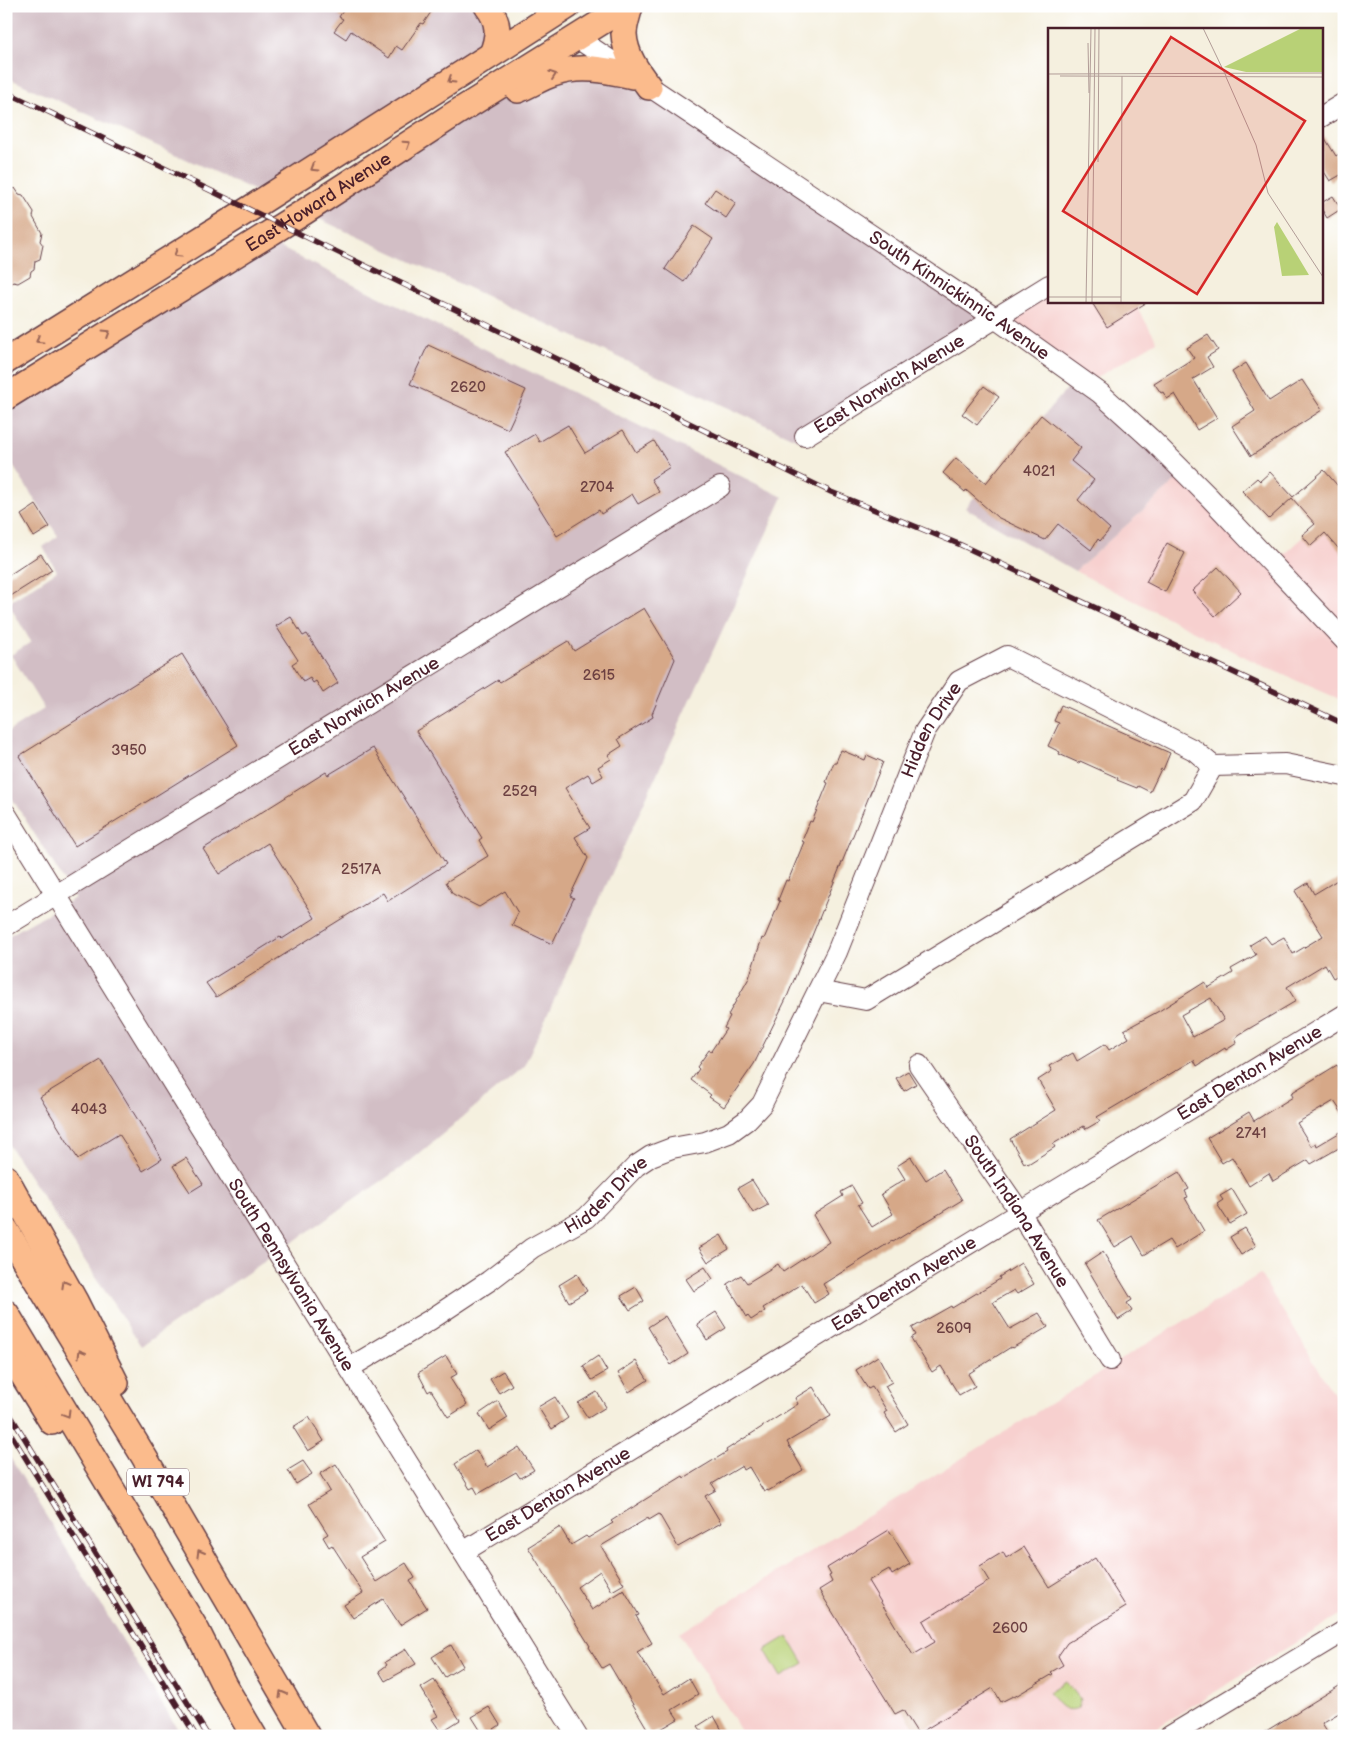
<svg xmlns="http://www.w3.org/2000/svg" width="1350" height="1742" font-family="'Balsamiq Sans',sans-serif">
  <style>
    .built { fill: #f7d0cf }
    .industrial { fill: #d2bec5 }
    .green { fill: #b8d176; stroke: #817850 }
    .building { fill: #d6a888; fill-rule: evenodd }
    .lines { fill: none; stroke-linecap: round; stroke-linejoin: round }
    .minor-casing { stroke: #643e46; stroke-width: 22 }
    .major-casing { stroke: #643e46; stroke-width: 28 }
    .minor { stroke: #fff; stroke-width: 20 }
    .major { stroke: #fbbb8c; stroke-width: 25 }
    .rail-casing { stroke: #4a1f2b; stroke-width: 5.5 }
    .rail { stroke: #fff; stroke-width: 4; stroke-dasharray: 11; stroke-linecap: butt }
    .oneway { stroke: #9a6557 }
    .labels { text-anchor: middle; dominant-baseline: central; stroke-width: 5; stroke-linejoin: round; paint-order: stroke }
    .number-label { font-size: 15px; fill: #6d4142 }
    .shield { fill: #fff; stroke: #80626b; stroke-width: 1 }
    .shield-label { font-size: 16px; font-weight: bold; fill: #4a1f2b }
    .street-label { font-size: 18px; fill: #4a1f2b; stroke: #fff }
    .inset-road { fill: none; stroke: #b19c97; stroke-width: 1 }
    .view { fill: #d62828; fill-opacity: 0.15; stroke: #d62828; stroke-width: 2.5 }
    .inset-edge { fill: none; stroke: #4a1f2b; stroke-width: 2.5 }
  </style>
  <rect width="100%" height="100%" fill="#fff"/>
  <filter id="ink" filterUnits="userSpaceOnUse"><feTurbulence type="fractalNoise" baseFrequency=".02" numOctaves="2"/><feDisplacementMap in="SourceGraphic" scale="10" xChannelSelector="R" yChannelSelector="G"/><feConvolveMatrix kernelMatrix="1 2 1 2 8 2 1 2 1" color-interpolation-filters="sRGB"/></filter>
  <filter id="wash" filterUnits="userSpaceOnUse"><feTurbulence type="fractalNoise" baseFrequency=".0096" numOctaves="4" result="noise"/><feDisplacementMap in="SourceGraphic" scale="20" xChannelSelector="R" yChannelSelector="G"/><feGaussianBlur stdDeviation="1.12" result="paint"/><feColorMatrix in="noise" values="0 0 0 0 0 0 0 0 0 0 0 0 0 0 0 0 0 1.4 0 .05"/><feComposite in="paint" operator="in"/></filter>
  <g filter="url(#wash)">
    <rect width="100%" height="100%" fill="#f5f0df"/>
    <g class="built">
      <path d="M1049 285V301H1133L1157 341 1086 384 995 318Z"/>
      <path d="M1185 473 1273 565 1344 500V701L1265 667 1075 571Z"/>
      <path d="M1260 1274 1344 1410V1613L1143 1736H744L679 1633Z"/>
    </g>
    <g class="industrial">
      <path d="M6 6H478L486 23 483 42 477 51 256 191 6 77Z"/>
      <path d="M605 69 995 318 798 440 304 212 474 101Z"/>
      <path d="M271 243 783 497 524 1066 408 1163 141 1346 6 1141V937L75 898 6 789V733L44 709 11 655 31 642 8 603 57 571 43 547 58 536 6 455V407Z"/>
      <path d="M1077 377 1185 473 1075 571 965 508Z"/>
      <path d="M6 1451 182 1736H6Z"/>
    </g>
    <g class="green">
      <path d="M788 1636 804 1663 781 1677 765 1650Z"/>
      <path d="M1066 1681 1080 1699 1078 1708C1063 1714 1057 1703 1049 1692Z"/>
    </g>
    <g id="blocks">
      <g class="building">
        <path d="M346 6H435L423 24 421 23 402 50 396 46 389 58 351 31 346 39 334 31 343 19 339 17Z"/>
        <path d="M1321 132 1336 156 1344 151V173L1330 181 1321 167Z"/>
        <path d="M15 188 19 194 23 195 34 212 33 217 42 233 40 241 43 245 40 259 35 261 34 269 31 271 30 276 18 283 13 282 6 287V194Z"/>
        <path d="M715 189 736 203 726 218 705 203Z"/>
        <path d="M1333 196 1341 209 1327 218 1321 208V203Z"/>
        <path d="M694 226 713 239 684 282 665 269Z"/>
        <path d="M1091 301H1149L1107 327Z"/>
        <path d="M1208 335 1218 350 1207 357 1213 367 1193 379 1217 418 1197 430 1175 394 1167 399 1163 392 1161 393 1154 383 1194 358 1187 348Z"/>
        <path d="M428 345 526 390 508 429 410 384Z"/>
        <path d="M1246 363 1269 401 1302 380 1322 410 1251 456 1232 426 1255 411 1232 372Z"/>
        <path d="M984 386 999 397 977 425 962 414Z"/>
        <path d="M1041 415 1081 448 1071 461 1094 480 1078 500 1110 529 1100 541 1098 539 1091 550 1058 524 1045 540 997 517 966 490 965 492 943 473 956 458 986 483Z"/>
        <path d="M568 425 585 453 623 430 636 452 654 441 670 467 651 479 659 492 638 504 632 494 601 514 599 510 557 536 505 452 535 434 539 442Z"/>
        <path d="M1324 470 1344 493V555L1325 533 1311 546 1302 535 1315 524 1292 498 1269 519 1242 491 1257 478 1260 481 1270 472 1293 497Z"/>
        <path d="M36 505 50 527 34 537 21 515Z"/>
        <path d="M1167 543 1185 553 1165 592 1146 582Z"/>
        <path d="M41 554 52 570 6 599V577Z"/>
        <path d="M1218 567 1241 592 1215 616 1192 591Z"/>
        <path d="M644 608 675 659 652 714 653 717 618 739 622 746 608 755 611 759 598 767 603 776 593 782 588 774 565 788 590 828 575 837 588 858 570 896 574 898 552 944 512 925 518 913 505 891 479 907 453 894 446 882 488 856 479 840 482 838 416 731 498 680 500 682 568 641 574 651Z"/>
        <path d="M291 617 303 636 307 634 338 683 323 693 316 681 313 683 310 678 303 682 292 664 298 660 276 626Z"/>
        <path d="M182 654 238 745 75 846 19 756Z"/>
        <path d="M1061 705 1170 753 1163 770 1161 769 1150 792 1138 786 1137 788 1117 780 1118 778 1080 761 1079 763 1059 754 1060 752 1048 746 1059 723 1054 721Z"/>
        <path d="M373 748 446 864 388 901 383 893 216 997 206 983 280 937 282 939 315 918 268 843 219 874 203 849 326 772 328 775Z"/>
        <path d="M841 750 865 760 867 755 883 762 787 997 754 1064 724 1107 709 1097 711 1095 691 1080 699 1069 697 1067 709 1050 711 1051 726 1029 724 1028 730 1016 728 1015 749 978 762 938 764 939 780 901 778 900 786 880 788 881 804 842 802 841 810 821 812 822 823 795 828 783 826 782 834 762H836Z"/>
        <path d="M1344 876V972L1333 978 1325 964 1287 987 1296 1001 1240 1034 1235 1038 1237 1043 1226 1050 1225 1048 1197 1066 1194 1060 1097 1117 1100 1121 1086 1129 1084 1126 1053 1144 1055 1147 1028 1164 1026 1162 1024 1163 1010 1139 1056 1110 1038 1080 1052 1071 1049 1066 1073 1053 1077 1061 1105 1044 1109 1050 1129 1038 1124 1030 1159 1011 1205 982 1208 988 1233 973 1231 969 1256 955 1250 945 1265 936 1271 944 1284 937 1293 954 1323 936 1295 891 1308 883 1314 894ZM1211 998 1224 1020 1193 1037 1181 1015Z"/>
        <path d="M101 1060 162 1159 143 1171 119 1134 78 1159 40 1097Z"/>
        <path d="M1337 1065 1344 1077V1116L1334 1101 1297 1123 1311 1146 1316 1143 1317 1146 1344 1130V1145L1311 1164 1308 1160 1273 1181 1269 1173 1249 1186 1232 1157 1222 1163 1207 1138 1249 1112 1254 1121 1293 1097 1291 1093Z"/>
        <path d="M908 1071 916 1084 904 1091 896 1078Z"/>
        <path d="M911 1157 926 1180 943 1169 962 1200 893 1242 892 1241 823 1284 829 1294 814 1303 802 1284 763 1308 765 1311 751 1320 748 1316 747 1317 727 1284 741 1275 747 1283 778 1264 783 1272 829 1242 813 1215 843 1196 841 1192 852 1186 862 1203 858 1205 872 1227 893 1214 881 1194 905 1179 897 1166Z"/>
        <path d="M186 1158 203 1184 190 1192 173 1166Z"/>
        <path d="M1179 1172 1189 1189 1185 1191 1188 1197 1185 1198 1204 1231 1175 1249 1169 1240 1144 1255 1133 1236 1115 1247 1098 1220Z"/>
        <path d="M752 1180 768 1205 753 1213 738 1188Z"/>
        <path d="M1232 1189 1247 1214 1230 1224 1217 1204 1223 1200 1220 1196Z"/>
        <path d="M1245 1228 1256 1246 1241 1255 1230 1237Z"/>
        <path d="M721 1235 729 1249 708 1262 699 1248Z"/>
        <path d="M1103 1252 1132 1300 1127 1303 1132 1311 1118 1320 1085 1264Z"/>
        <path d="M1021 1263 1034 1284 1017 1294 1014 1290 993 1302 1010 1329 1039 1313 1048 1327 1012 1348 1011 1347 968 1374 975 1386 959 1395 941 1366 932 1372 911 1338 916 1335 912 1328 951 1306 952 1308 1000 1279 999 1277Z"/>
        <path d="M705 1267 713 1279 694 1291 686 1279Z"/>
        <path d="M577 1274 587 1291 569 1302 559 1285Z"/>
        <path d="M636 1287 644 1301 630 1310 621 1296Z"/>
        <path d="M716 1312 726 1328 707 1340 697 1324Z"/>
        <path d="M665 1316 688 1354 671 1365 648 1327Z"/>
        <path d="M446 1356 457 1374 450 1378 467 1405 448 1417 431 1390 428 1392 418 1373Z"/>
        <path d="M598 1356 607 1371 592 1380 583 1366Z"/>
        <path d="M878 1356 892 1382 885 1386 908 1424 896 1432 884 1413 887 1411 872 1387 868 1389 856 1370Z"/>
        <path d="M636 1361 648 1380 629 1392 618 1373Z"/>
        <path d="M503 1371 512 1385 499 1393 490 1379Z"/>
        <path d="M813 1387 831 1416 787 1442 803 1470 768 1491 767 1490 764 1492 749 1467 744 1470 742 1466 712 1484 716 1490 705 1496 721 1523 678 1547 659 1514 649 1520 648 1518 601 1546 624 1584 612 1591 600 1571 577 1587 592 1610 624 1590 639 1615 636 1616 652 1643 637 1652 664 1694 689 1678 698 1694 672 1710 678 1719 651 1735 609 1664 602 1668 589 1647 590 1646 528 1547 560 1527 571 1545 586 1536 588 1538 613 1523 611 1521 665 1487 683 1476 684 1478 727 1452 726 1450 798 1404 795 1398Z"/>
        <path d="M597 1392 606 1407 588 1418 578 1403Z"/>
        <path d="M555 1397 568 1418 552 1429 538 1407Z"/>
        <path d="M498 1401 508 1418 489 1430 479 1414Z"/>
        <path d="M309 1417 324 1441 308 1451 293 1427Z"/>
        <path d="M519 1447 534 1470 520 1478 516 1472 478 1494 474 1487 470 1489 455 1464 476 1450 487 1467Z"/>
        <path d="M303 1461 312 1474 296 1484 288 1470Z"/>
        <path d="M336 1464 385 1542 360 1557 376 1582 406 1563 415 1578 410 1581 427 1608 400 1625 383 1599 353 1618 344 1605 363 1593 332 1545 329 1547 323 1537 328 1534 309 1504 330 1491 320 1474Z"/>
        <path d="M889 1530 910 1564 892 1575 889 1569 868 1581 913 1655 935 1642 923 1621 989 1581 980 1566 1003 1552 1006 1558 1024 1547 1049 1587 1095 1558 1126 1607 1067 1643 1058 1656 1063 1665 1051 1672 1053 1674 1014 1697 1013 1696 1001 1702 993 1688 918 1734 903 1710 895 1714 819 1590 832 1582 829 1576 831 1575 827 1568Z"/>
        <path d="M451 1645 463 1666 445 1677 432 1657Z"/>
        <path d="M406 1649 416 1664 385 1681 379 1671 387 1665 385 1662Z"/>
        <path d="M434 1680 460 1720 441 1732 432 1719 438 1716 421 1688Z"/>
        <path d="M1344 1683V1710L1322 1723 1330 1736H1258Z"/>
        <path d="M489 1707 500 1725 494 1729 495 1732 489 1736H484L472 1717Z"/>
        <path d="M714 1716 723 1732 717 1736H705L698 1726Z"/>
      </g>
    </g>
  </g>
  <g filter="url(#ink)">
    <use href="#blocks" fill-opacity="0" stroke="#643e46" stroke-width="1"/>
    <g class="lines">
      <defs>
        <g id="minor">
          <path id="s1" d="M577 38 995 318 1100 393 1152 440 1210 498 1344 640"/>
          <path d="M1321 117 1344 103"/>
          <path id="s2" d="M805 436 1049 285"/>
          <path id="s3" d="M6 814 577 1736"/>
          <path id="s4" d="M6 926 720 487"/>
          <path d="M818 991 866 1000 1193 801 1213 766"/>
          <path id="s5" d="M919 1065 1020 1212 1110 1360"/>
          <path id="s6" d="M349 1368 430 1320 489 1281 532 1248 586 1218 636 1166 651 1156 672 1148 705 1142 729 1133 747 1120 762 1104 837 952 925 731 959 681 1007 656 1194 750 1213 766 1285 764 1344 776"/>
          <path id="s7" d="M463 1552 1344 1015"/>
          <path d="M1170 1736 1344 1631"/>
        </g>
        <g id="major">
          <path d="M487 6C500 22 499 36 492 54"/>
          <path d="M630 6C628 15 624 25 624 34 625 55 637 71 649 87"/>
          <path d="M518 90C530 85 541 78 553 74 579 64 607 70 633 76"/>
          <path d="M6 361 248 210 568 6"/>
          <path id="s8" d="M6 397 304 212 456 113 627 6"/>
          <path d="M6 1178 75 1301 116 1383"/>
          <path d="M6 1230 143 1455 307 1736"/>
          <path d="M6 1313 197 1631 224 1685 254 1736"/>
          <path d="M6 1348 52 1422"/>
        </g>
      </defs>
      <use href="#minor" class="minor-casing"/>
      <use href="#major" class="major-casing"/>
      <use href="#minor" class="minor"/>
      <use href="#major" class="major"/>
      <defs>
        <g id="rail">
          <path d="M6 92 53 114 831 492 961 545 1344 724"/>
          <path d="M6 1408 208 1736"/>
          <path d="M6 1426 196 1736"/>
        </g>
      </defs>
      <use href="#rail" class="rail-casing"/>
      <use href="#rail" class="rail"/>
    </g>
    <defs><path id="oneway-chevron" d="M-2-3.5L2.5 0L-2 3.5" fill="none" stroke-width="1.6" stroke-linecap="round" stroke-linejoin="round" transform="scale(1.25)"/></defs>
    <g class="oneway">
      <use href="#oneway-chevron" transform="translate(553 75) rotate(-19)"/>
      <use href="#oneway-chevron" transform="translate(451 80) rotate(148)"/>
      <use href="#oneway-chevron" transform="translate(407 144) rotate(-33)"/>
      <use href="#oneway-chevron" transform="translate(314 168) rotate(148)"/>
      <use href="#oneway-chevron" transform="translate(177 254) rotate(148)"/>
      <use href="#oneway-chevron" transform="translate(107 333) rotate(-32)"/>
      <use href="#oneway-chevron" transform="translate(39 340) rotate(148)"/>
      <use href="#oneway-chevron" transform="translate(65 1284) rotate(-119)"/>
      <use href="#oneway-chevron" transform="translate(81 1353) rotate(-121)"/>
      <use href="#oneway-chevron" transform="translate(67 1414) rotate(59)"/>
      <use href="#oneway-chevron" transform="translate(200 1553) rotate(-120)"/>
      <use href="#oneway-chevron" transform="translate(282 1694) rotate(-120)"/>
    </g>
  </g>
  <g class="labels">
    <g class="number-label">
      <text x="468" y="387">2620</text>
      <text x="1039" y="471">4021</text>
      <text x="597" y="487">2704</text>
      <text x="599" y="675">2615</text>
      <text x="129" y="750">3950</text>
      <text x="520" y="791">2529</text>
      <text x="361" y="869">2517A</text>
      <text x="89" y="1109">4043</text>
      <text x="1251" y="1133">2741</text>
      <text x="954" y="1328">2609</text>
      <text x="1010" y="1628">2600</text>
    </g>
    <rect class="shield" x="127" y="1468.5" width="62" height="27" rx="4"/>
    <g class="shield-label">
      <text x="158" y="1482">WI 794</text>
    </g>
    <g class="street-label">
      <text stroke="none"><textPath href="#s8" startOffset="368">East Howard Avenue</textPath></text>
      <text stroke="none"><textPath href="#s1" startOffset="461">South Kinnickinnic Avenue</textPath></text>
      <text stroke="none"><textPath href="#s2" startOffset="99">East Norwich Avenue</textPath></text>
      <text stroke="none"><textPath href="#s4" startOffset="420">East Norwich Avenue</textPath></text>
      <text stroke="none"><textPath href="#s6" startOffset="908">Hidden Drive</textPath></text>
      <text stroke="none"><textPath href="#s7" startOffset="921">East Denton Avenue</textPath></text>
      <text stroke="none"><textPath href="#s6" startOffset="311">Hidden Drive</textPath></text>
      <text stroke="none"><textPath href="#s5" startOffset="176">South Indiana Avenue</textPath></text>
      <text stroke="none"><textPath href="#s3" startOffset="542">South Pennsylvania Avenue</textPath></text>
      <text stroke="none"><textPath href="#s7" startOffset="516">East Denton Avenue</textPath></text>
      <text stroke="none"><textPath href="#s7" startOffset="111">East Denton Avenue</textPath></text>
    </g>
  </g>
  <g transform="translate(1048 28)">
    <rect width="275" height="275" fill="#f5f0df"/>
    <path d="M254 0H275V44H198L176 39ZM229 194 246 222 261 247 234 248 226 199Z" fill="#b8d176"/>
    <path class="inset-road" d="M155 0 178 48M40 15 41 65M0 46 275 45M12 48 275 49M178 49 208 117 220 165 275 249M50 134 51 0M0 269H73M38 275 43 0M44 275 47 0M73 275 74 48"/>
    <path class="view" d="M123 9 257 93 149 266 15 183Z"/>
    <rect width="275" height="275" class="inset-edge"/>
  </g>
  <rect width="1350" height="1742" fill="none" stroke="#fff" stroke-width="25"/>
</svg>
